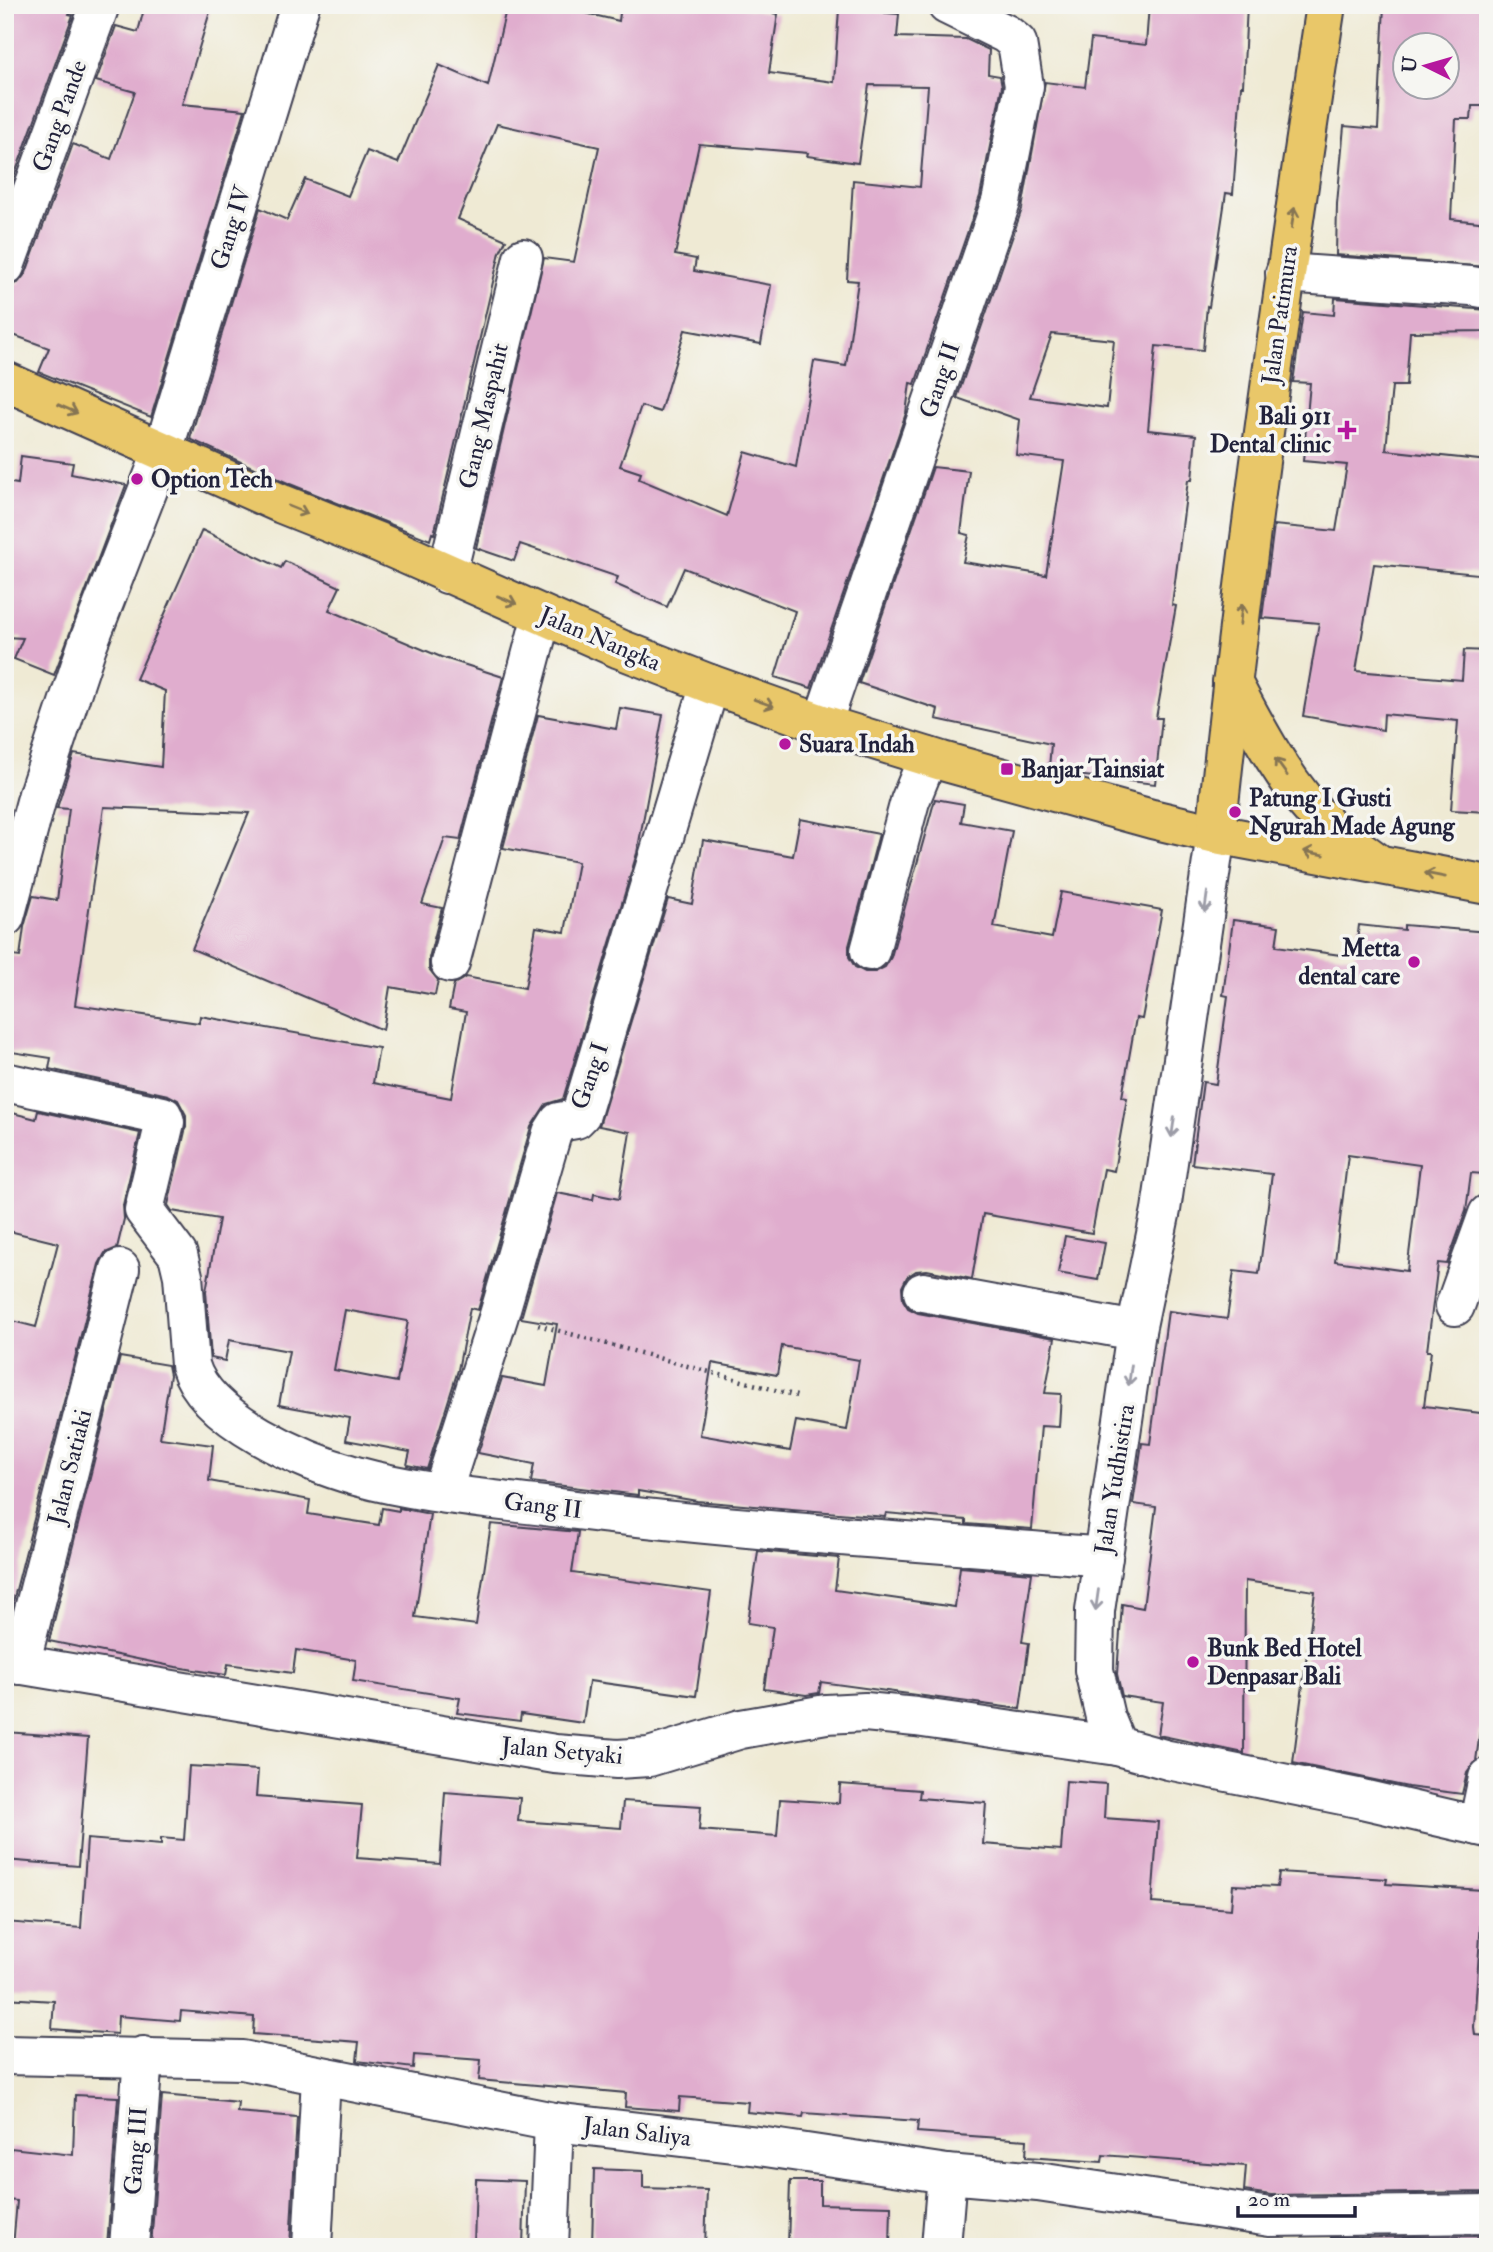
<svg xmlns="http://www.w3.org/2000/svg" width="1493" height="2252" font-family="'IM FELL Double Pica',serif">
  <style>
    .building { fill: #e0adce; fill-rule: evenodd }
    .lines { fill: none; stroke-linecap: round; stroke-linejoin: round }
    .minor-casing { stroke: #414052; stroke-width: 42 }
    .major-casing { stroke: #414052; stroke-width: 42 }
    .path { stroke: #414052; stroke-width: 4.5; stroke-dasharray: 2 5; stroke-linecap: butt }
    .minor { stroke: #fff; stroke-width: 38 }
    .major { stroke: #e9c769; stroke-width: 38 }
    .oneway { stroke: #867452 }
    .oneway2 { stroke: #9c9ca7 }
    .poi-dot { fill: #b5179e; stroke: #f6f6f2; stroke-width: 2.5 }
    .labels { text-anchor: middle; dominant-baseline: central; stroke-width: 7; stroke-linejoin: round; paint-order: stroke }
    .street-label { font-size: 24px; fill: #22223b; stroke: #f6f6f2 }
    .poi-label { font-size: 24px; font-weight: bold; fill: #22223b; stroke: #f6f6f2; text-anchor: start }
  </style>
  <rect width="100%" height="100%" fill="#f6f6f2"/>
  <filter id="ink" filterUnits="userSpaceOnUse"><feTurbulence type="fractalNoise" baseFrequency=".0143" numOctaves="2"/><feDisplacementMap in="SourceGraphic" scale="14" xChannelSelector="R" yChannelSelector="G"/><feConvolveMatrix kernelMatrix="1 2 1 2 8 2 1 2 1" color-interpolation-filters="sRGB"/></filter>
  <filter id="wash" filterUnits="userSpaceOnUse"><feTurbulence type="fractalNoise" baseFrequency=".00686" numOctaves="4" result="noise"/><feDisplacementMap in="SourceGraphic" scale="28" xChannelSelector="R" yChannelSelector="G"/><feGaussianBlur stdDeviation="1.57" result="paint"/><feColorMatrix in="noise" values="0 0 0 0 0 0 0 0 0 0 0 0 0 0 0 0 0 1.4 0 .05"/><feComposite in="paint" operator="in"/></filter>
  <g filter="url(#wash)">
    <rect width="100%" height="100%" fill="#efead4"/>
    <g id="blocks">
      <g class="building">
        <path d="M5 5H73L69 14 73 15 5 201Z"/>
        <path d="M145 5H212L182 104 245 110 151 417 39 372 49 348 5 332V287L18 283 26 273 73 144 111 159 135 92 96 81 116 26 138 32Z"/>
        <path d="M507 5H551L619 21 621 5H724L778 14 769 73 834 82 839 9 899 14 897 37 966 39 989 50 988 74 1000 76 1002 86 980 196 915 384 910 383 906 413 811 688 775 677 795 611 684 568 667 607 615 584 618 577 520 544 514 561 476 548 544 258 574 262 599 147 497 124 458 219 506 240 500 252 434 534 432 533 430 540 290 484 190 439 260 208 287 220 305 179 348 196 367 151 398 163 439 65 488 86ZM869 85 928 86 920 187 853 180 847 280 858 281 846 366 814 361 796 467 745 452 727 516 639 479 641 473 620 466 641 406 660 412 685 330 761 344 771 285 694 271 696 259 675 255 699 144 808 153 807 156 858 163Z"/>
        <path d="M1149 5H1247L1243 86H1241L1233 194 1226 193 1209 307 1207 306 1203 350 1156 346 1148 430 1196 435 1192 480H1188L1172 605 1176 606 1156 718H1162L1155 784 1076 775 1049 768 1051 744 936 719 938 709 859 683 933 467 969 471 961 533 969 535 963 562 1046 575 1064 461 1016 455 1020 420 957 398 1022 209 1045 82 1085 87 1091 39 1146 45ZM1052 334 1114 340 1107 408 1030 397Z"/>
        <path d="M1384 5H1488V106H1472L1471 119H1456L1451 219 1488 223V267L1336 255 1337 204 1344 126 1378 129ZM1405 46H1447V88H1405Z"/>
        <path d="M1335 298 1488 310V331L1410 332 1406 386H1392L1386 450 1488 461V575L1374 564 1356 671 1462 680 1464 650 1488 651V812L1451 810 1458 721 1384 714 1383 730 1303 716 1319 623 1262 618 1274 525 1336 531 1347 465 1303 461 1310 383 1293 382 1303 312 1334 315Z"/>
        <path d="M21 456 73 463 71 474 126 485 54 675 14 659 23 638 5 637V482L18 484Z"/>
        <path d="M202 530 281 568 285 561 340 587 329 610 441 657 503 677 460 840 445 838 422 904 442 908 429 958V969L438 980 435 995 390 987 383 1030 192 949 249 813 104 807 75 1005 199 1023 200 1016 379 1048 373 1083 451 1098 466 1012 449 1009 454 984 466 977 525 988 536 927 565 932 578 862 503 848 538 715 616 729 620 708 663 715 637 853 563 1099 546 1104 531 1127 478 1310 470 1308 458 1370 427 1469 407 1465 410 1452 346 1440 350 1418 279 1405 289 1351 229 1340 225 1361 211 1358 206 1291 219 1219 172 1211 168 1205 186 1127V1115L178 1100 168 1095 49 1069 51 1058 5 1051V955L20 957 24 927 33 896 57 900 69 809 57 808 74 754 161 767 165 691 136 679ZM345 1310 408 1321 397 1382 334 1370Z"/>
        <path d="M935 799 964 804 961 822 1012 831 994 927 1052 938 1061 892 1162 910 1142 1019 1136 1018 1122 1097 1127 1098 1114 1171 1104 1169 1092 1233 983 1214 972 1279 927 1270 916 1271 907 1277 902 1287 903 1300 908 1308 918 1313 1055 1338 1045 1393 1061 1394 1059 1427 1041 1426 1032 1529 966 1524V1520L886 1513 885 1517 697 1501 638 1491V1495L531 1482 534 1464 478 1453 502 1378 546 1386 557 1324 521 1318 557 1193 593 1200 594 1194 619 1199 630 1132 599 1126 668 899 692 904 703 840 793 856 800 819 879 834 849 946V957L855 967 865 972H875L885 967 891 957ZM782 1346 859 1360 847 1430 796 1421 790 1451 700 1435 712 1363 777 1375Z"/>
        <path d="M1233 920 1279 926 1276 946 1355 957 1359 925 1404 930V925L1488 932V1142L1484 1174 1471 1173 1466 1211 1447 1264 1438 1263 1427 1351H1431L1424 1406 1488 1414V1732L1480 1731 1476 1761 1467 1773 1462 1794 1408 1787 1293 1763 1315 1591 1245 1581 1244 1753 1158 1735 1163 1702 1122 1696 1117 1674 1122 1604 1143 1608 1156 1507 1133 1504 1142 1443 1150 1444 1168 1311 1227 1319 1234 1271 1259 1274 1272 1174 1192 1164 1203 1082 1216 1084 1228 996 1223 995ZM1348 1155 1420 1165 1407 1271 1335 1261Z"/>
        <path d="M5 1111 36 1119 38 1111 140 1133 123 1205 124 1219 117 1248 105 1253 99 1264 5 1633V1319L36 1327 58 1243 5 1230Z"/>
        <path d="M1065 1236 1105 1243 1098 1280 1058 1273Z"/>
        <path d="M120 1357 168 1365 170 1375 160 1438 213 1445 209 1481 310 1500 308 1514 379 1525 382 1508 399 1511V1508L430 1514 415 1617 476 1625 491 1524 578 1532 572 1573 711 1592 696 1696 589 1681 583 1723 521 1714 520 1721 457 1713 460 1698 353 1681 356 1660 296 1650 293 1673 228 1664 226 1675 176 1667 49 1641Z"/>
        <path d="M758 1551 839 1558 835 1590 955 1607 960 1567 1032 1573 1022 1642 1029 1643 1020 1709 821 1682 819 1693 806 1695 764 1689 773 1627 748 1623Z"/>
        <path d="M5 1732 88 1738 78 1866 5 1860Z"/>
        <path d="M189 1766 258 1770 256 1797 362 1805 357 1858 440 1864 445 1792 520 1798 518 1821 621 1828 623 1801 701 1806 699 1830 777 1836 780 1799 839 1803 840 1784 920 1790 919 1798 986 1803 983 1844 1061 1850 1066 1781 1106 1784 1104 1818 1158 1822 1152 1903 1231 1909 1233 1885 1277 1887 1279 1872 1387 1879 1386 1884 1483 1890 1474 2027 1475 2035 1488 2036V2192L1271 2195 1244 2191 1246 2166 1103 2155 1102 2162 1026 2157 1027 2140 917 2132 918 2121 804 2113 803 2117 747 2112 748 2102 680 2097 679 2111 625 2107 626 2093 479 2080 481 2060 414 2055 413 2068 357 2061 359 2042 253 2034 254 2017 181 2011 180 2021 118 2016 117 2034 52 2029 54 2001 5 1998V1922L81 1928 87 1839 161 1845V1838L184 1840Z"/>
        <path d="M75 2095 118 2097 107 2247H13L17 2201 5 2200 11 2148 73 2155Z"/>
        <path d="M162 2095 238 2102 237 2112 297 2117 290 2247H151Z"/>
        <path d="M594 2169 643 2171V2188L707 2190 705 2247H592Z"/>
        <path d="M476 2179 525 2181 523 2247H474Z"/>
        <path d="M790 2181H820V2204L891 2206 890 2247H788Z"/>
        <path d="M1488 2236V2247H1330L1331 2238Z"/>
      </g>
    </g>
  </g>
  <g filter="url(#ink)">
    <use href="#blocks" fill-opacity="0" stroke="#414052" stroke-width="2"/>
    <g class="lines">
      <defs>
        <g id="minor">
          <path d="M5 266 100 5"/>
          <path d="M1285 273 1471 286 1488 289"/>
          <path d="M447 574 523 258"/>
          <path d="M822 724 1001 202 1024 86 1017 43 1006 34 947 5"/>
          <path d="M1216 834 1161 1210 1136 1331 1095 1611 1094 1670 1105 1717 1117 1746 1168 1760 1362 1799 1488 1828"/>
          <path d="M5 917 38 794 87 646 163 451 300 5"/>
          <path d="M870 951 910 801 928 757"/>
          <path d="M450 963 542 615"/>
          <path d="M5 1082 163 1116 165 1122 144 1210 178 1255 183 1276 190 1365C206 1420 305 1462 356 1476 421 1494 493 1499 560 1508 740 1531 922 1541 1103 1557"/>
          <path d="M923 1292 1136 1331"/>
          <path d="M1455 1306 1488 1214"/>
          <path d="M442 1493 499 1315 552 1133 559 1122 576 1119 581 1114 710 684"/>
          <path d="M5 1662 555 1754 617 1759 649 1757 741 1729 826 1714 865 1712 916 1717 1117 1746"/>
          <path d="M20 1665 120 1269"/>
          <path d="M1478 1826 1488 1778"/>
          <path d="M5 2055 242 2060 554 2122 759 2146 947 2174 1038 2182 1270 2217 1488 2214"/>
          <path d="M129 2247 143 2056"/>
          <path d="M312 2247 321 2077"/>
          <path d="M549 2247 554 2122"/>
          <path d="M941 2247 947 2174"/>
        </g>
        <g id="major">
          <path d="M5 381 282 504 380 543 620 649 710 684 822 724 942 761 1152 819 1216 834 1488 885"/>
          <path d="M1232 682C1257 730 1287 787 1327 825 1342 838 1359 849 1375 861"/>
          <path d="M1216 834C1244 557 1284 281 1326 5"/>
        </g>
      </defs>
      <use href="#minor" class="minor-casing"/>
      <use href="#major" class="major-casing"/>
      <path class="path" d="M538 1325 797 1396"/>
      <use href="#minor" class="minor"/>
      <use href="#major" class="major"/>
    </g>
    <defs><path id="oneway-shaft" d="M-6 0H5M1.5-3L5.5 0L1.5 3" fill="none" stroke-width="1.6" stroke-linecap="round" stroke-linejoin="round" transform="scale(1.75)"/></defs>
    <g class="oneway">
      <use href="#oneway-shaft" transform="translate(1293 218) rotate(-81)"/>
      <use href="#oneway-shaft" transform="translate(68 409) rotate(24)"/>
      <use href="#oneway-shaft" transform="translate(298 510) rotate(22)"/>
      <use href="#oneway-shaft" transform="translate(507 600) rotate(23)"/>
      <use href="#oneway-shaft" transform="translate(1241 614) rotate(-83)"/>
      <use href="#oneway-shaft" transform="translate(764 703) rotate(20)"/>
      <use href="#oneway-shaft" transform="translate(1281 767) rotate(-126)"/>
      <use href="#oneway-shaft" transform="translate(1314 853) rotate(-169)"/>
      <use href="#oneway-shaft" transform="translate(1435 875) rotate(-169)"/>
    </g>
    <g class="oneway2">
      <use href="#oneway-shaft" transform="translate(1206 902) rotate(98)"/>
      <use href="#oneway-shaft" transform="translate(1173 1127) rotate(98)"/>
      <use href="#oneway-shaft" transform="translate(1130 1375) rotate(98)"/>
      <use href="#oneway-shaft" transform="translate(1097 1600) rotate(98)"/>
    </g>
  </g>
  <g class="poi-dot">
    <path d="M1343.5 419.5h7v7h7v7h-7v7h-7v-7h-7v-7h7z"/>
    <circle cx="137" cy="479" r="7"/>
    <circle cx="785" cy="744" r="7"/>
    <rect x="1000" y="762" width="14" height="14" rx="3.5"/>
    <circle cx="1235" cy="812" r="7"/>
    <circle cx="1414" cy="962" r="7"/>
    <circle cx="1193" cy="1662" r="7"/>
  </g>
  <g class="labels">
    <g class="street-label">
      <text transform="translate(60 116) rotate(-70)">Gang Pande</text>
      <text transform="translate(231 228) rotate(-73)">Gang IV</text>
      <text transform="translate(1280 315) rotate(-82)">Jalan Patimura</text>
      <text transform="translate(940 380) rotate(-71)">Gang II</text>
      <text transform="translate(484 416) rotate(-77)">Gang Maspahit</text>
      <text transform="translate(600 639) rotate(23)">Jalan Nangka</text>
      <text transform="translate(590 1076) rotate(-71)">Gang I</text>
      <text transform="translate(70 1467) rotate(-76)">Jalan Satiaki</text>
      <text transform="translate(1115 1479) rotate(-81)">Jalan Yudhistira</text>
      <text transform="translate(543 1506) rotate(7)">Gang II</text>
      <text transform="translate(562 1751) rotate(5)">Jalan Setyaki</text>
      <text transform="translate(637 2132) rotate(7)">Jalan Saliya</text>
      <text transform="translate(136 2151) rotate(-86)">Gang III</text>
    </g>
    <g class="poi-label">
      <text x="1331" y="416" text-anchor="end">Bali 911<tspan x="1331" dy="28">Dental clinic</tspan></text>
      <text x="151" y="479">Option Tech</text>
      <text x="799" y="744">Suara Indah</text>
      <text x="1021" y="769">Banjar Tainsiat</text>
      <text x="1249" y="798">Patung I Gusti<tspan x="1249" dy="28">Ngurah Made Agung</tspan></text>
      <text x="1400" y="948" text-anchor="end">Metta<tspan x="1400" dy="28">dental care</tspan></text>
      <text x="1207" y="1648">Bunk Bed Hotel<tspan x="1207" dy="28">Denpasar Bali</tspan></text>
    </g>
  </g>
  <rect width="1493" height="2252" fill="none" stroke="#f6f6f2" stroke-width="28"/>
  <g transform="translate(1426 66) rotate(275)"><circle r="33" fill="#f6f6f2" stroke="#a1a1a9" stroke-width="2"/>
  <path d="M0-5L12 26L0 18L-12 26Z" fill="#b5179e"/>
  <text y="-10" font-size="19" font-weight="bold" text-anchor="middle" fill="#22223b">U</text>
  </g>
  <path d="M1238 2206v10h117v-10" fill="none" stroke="#22223b" stroke-width="3.5"/>
  <text x="1248" y="2206" font-size="21" fill="#22223b" stroke="#f6f6f2" stroke-width="5" paint-order="stroke">20 m</text>
</svg>
